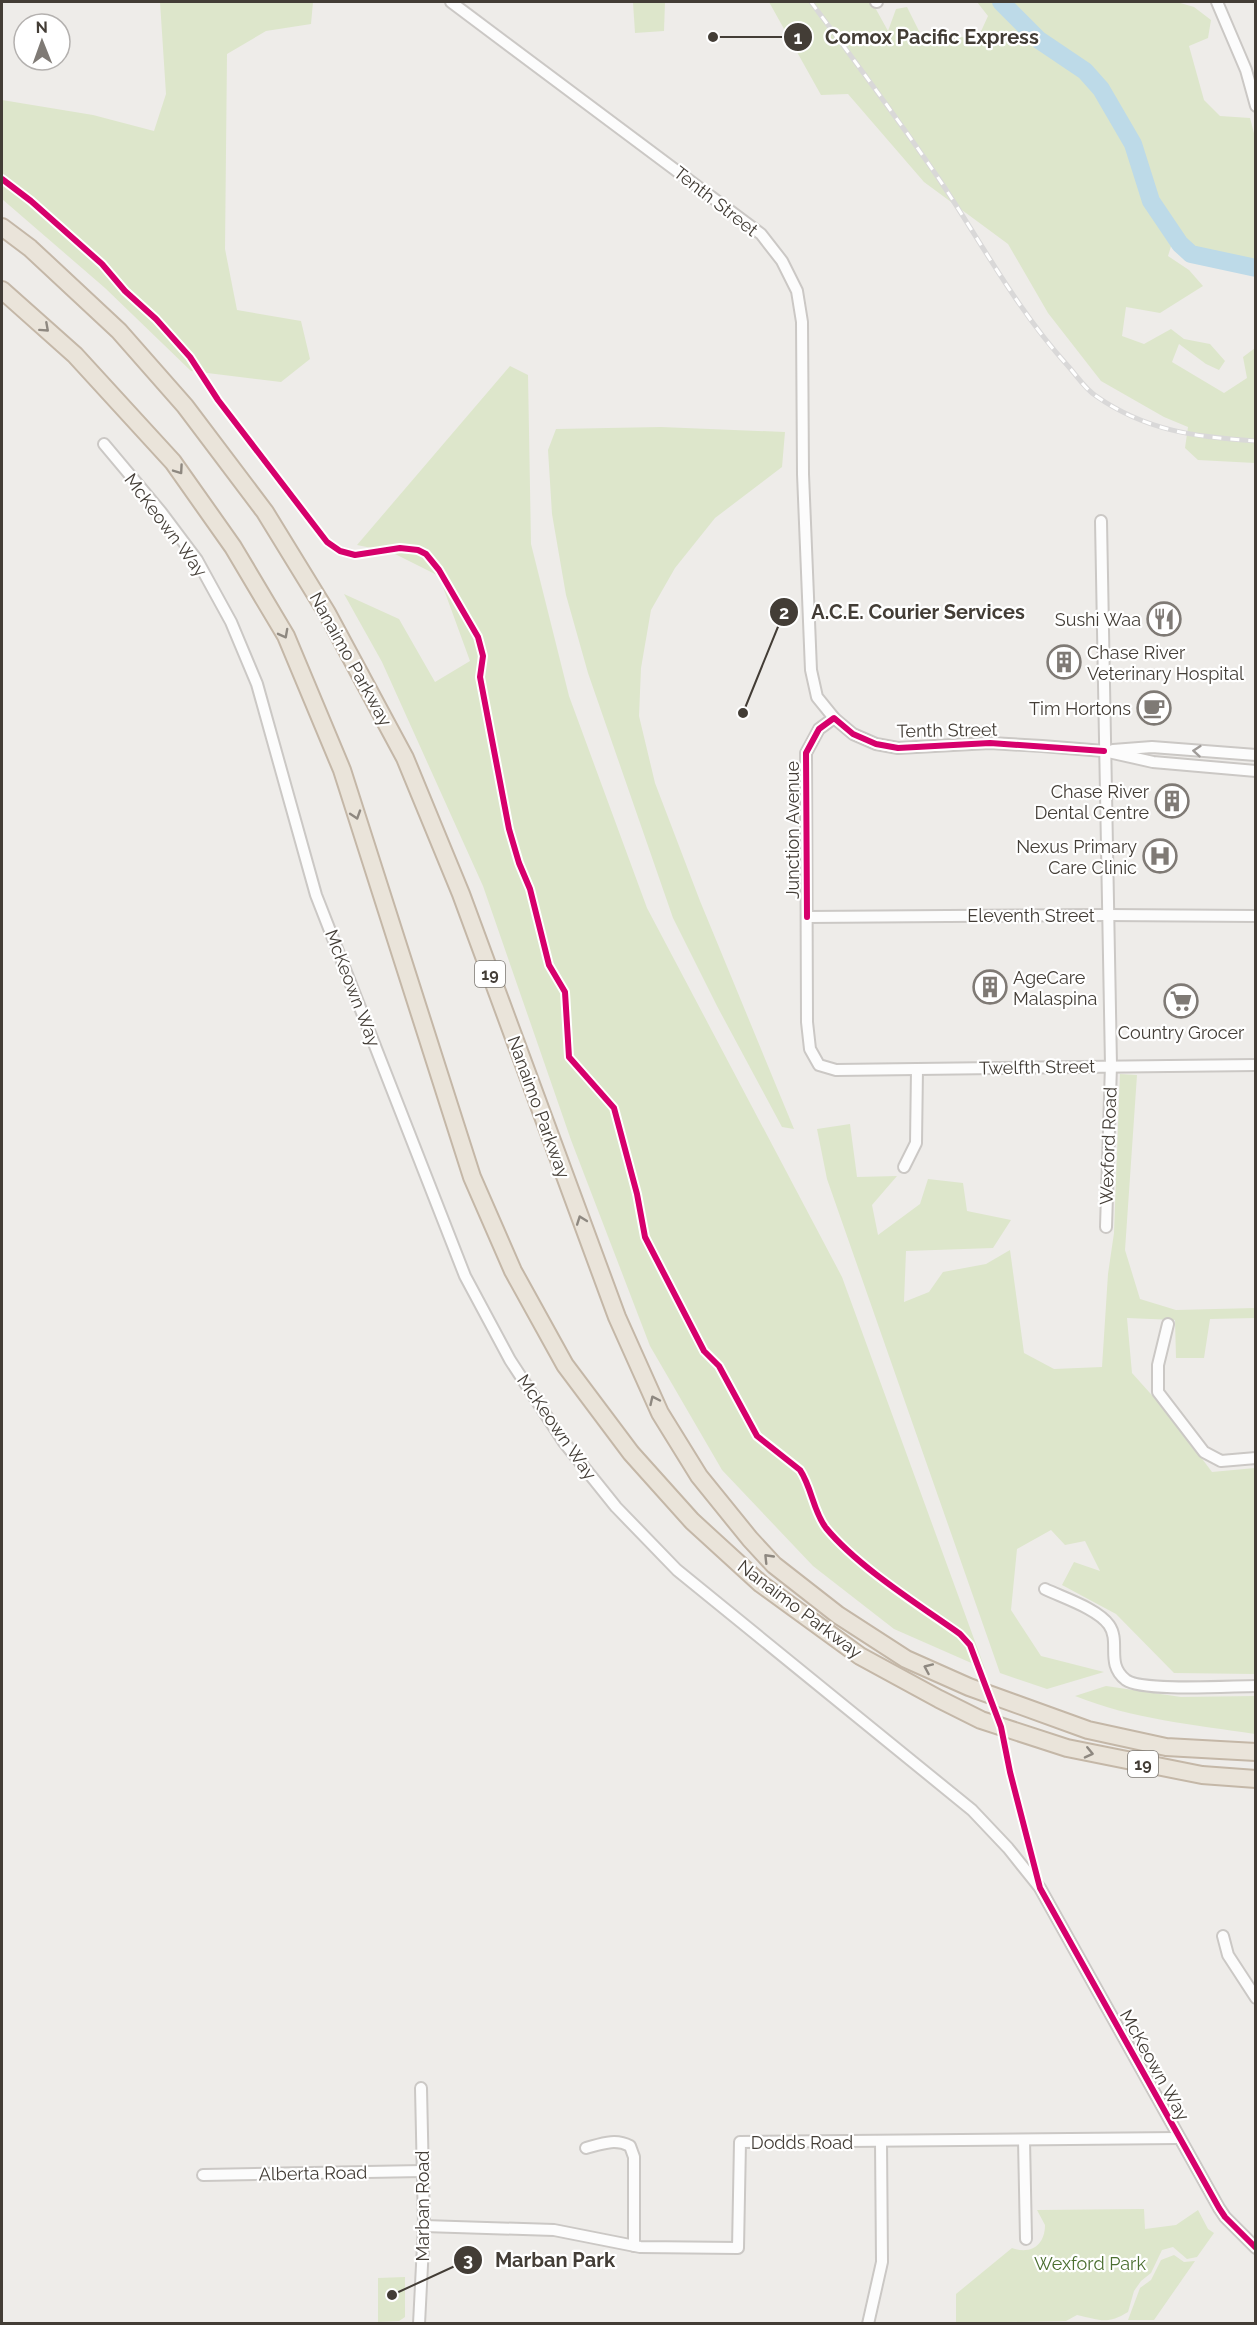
<svg xmlns="http://www.w3.org/2000/svg" width="1257" height="2325" font-family="Raleway,sans-serif">
  <style>
    .green { fill: #dde6cb }
    .lines { fill: none; stroke-linecap: round; stroke-linejoin: round }
    .river { stroke: #bddae8; stroke-width: 18 }
    .minor-casing { stroke: #cbc8c5; stroke-width: 14 }
    .highway-casing { stroke: #c4b7a7; stroke-width: 20 }
    .minor { stroke: #fcfcfc; stroke-width: 10 }
    .highway { stroke: #eae4da; stroke-width: 16 }
    .rail-casing { stroke: #d9d8d8; stroke-width: 5 }
    .rail { stroke: #fff; stroke-width: 3; stroke-dasharray: 9; stroke-linecap: butt }
    .cycleway-casing { stroke: #fff; stroke-width: 10 }
    .cycleway { stroke: #d6006c; stroke-width: 6 }
    .oneway { stroke: #8e8880 }
    .oneway2 { stroke: #a09c99 }
    .labels { text-anchor: middle; dominant-baseline: central; stroke-width: 4.5; stroke-linejoin: round; paint-order: stroke }
    .shield { fill: #fff; stroke: #7b7772; stroke-width: 1.5 }
    .shield-label { font-size: 16px; font-weight: bold; fill: #433d36 }
    .street-label { font-size: 18px; fill: #433d36; stroke: #fff }
    .poi-label { font-size: 18px; fill: #433d36; stroke: #fff; text-anchor: end }
    .park-label { font-size: 18px; fill: #4b6f30; stroke: #fff }
    .leader { fill: none; stroke: #433d36; stroke-width: 2 }
    .callout-dot { fill: #433d36; stroke: #fff; stroke-width: 2 }
    .mark-label { font-size: 18px; text-anchor: middle; font-weight: bold; fill: #fff }
    .callout-label { font-size: 20px; text-anchor: middle; font-weight: bold; fill: #433d36; stroke: #fff; stroke-width: 4.5; stroke-linejoin: round; paint-order: stroke }
  </style>
  <rect width="100%" height="100%" fill="#eeece9"/>
  <g class="green">
    <path d="M160 2H313L311 24 266 31 227 54 225 249 237 310 301 321 310 359 281 382 191 371 105 288 2 199V100L93 115 154 131 166 94Z"/>
    <path d="M633 2H665L664 31 635 33Z"/>
    <path d="M769 2H872L888 31 896 9 907 7 921 35 978 38 988 16 977 2H1177L1194 7 1211 20 1208 38 1189 46 1204 100 1220 116 1250 118 1256 141 1255 273 1198 256 1172 243 1168 256 1189 270 1203 286 1160 313 1126 307 1122 336 1144 344 1171 329 1184 339 1210 344 1225 361 1219 370 1206 364 1179 344 1172 362 1224 393 1247 378 1243 357 1255 348V463L1198 460 1185 448 1188 427 1164 417 1101 381 1048 313 1008 244 924 182 848 94 821 95Z"/>
    <path d="M510 366 528 375 531 544 569 696 647 908 842 1277 985 1669 894 1629 813 1566 722 1470 650 1346 571 1140 483 886 382 662 344 594 399 619 435 682 470 661 439 576 391 552 357 545Z"/>
    <path d="M661 427 785 432 782 467 715 518 675 568 651 610 641 668 639 716 655 783 700 901 794 1129 782 1127 717 1006 673 918 588 673 566 595 552 514 548 450 556 429Z"/>
    <path d="M1120 1074 1137 1075 1125 1250 1140 1299 1176 1310 1255 1308V1318L1210 1319 1204 1358H1176L1175 1320 1127 1318 1132 1373 1167 1412 1212 1472 1255 1468V1674L1174 1673 1116 1614 1062 1585 1074 1562 1100 1571 1085 1541 1065 1545 1051 1530 1017 1549 1011 1610 1041 1656 1104 1672 1047 1689 1000 1673 827 1179 817 1129 850 1124 857 1177 897 1176 872 1205 878 1235 920 1204 928 1179 963 1183 967 1211 1011 1220 993 1248 906 1251 904 1302 929 1292 943 1272 986 1264 1010 1250 1024 1353 1054 1369 1102 1367 1108 1274 1114 1233Z"/>
    <path d="M1106 1686 1181 1697 1255 1696V1734C1195 1725 1132 1719 1075 1696Z"/>
    <path d="M1144 2209 1145 2229 1176 2225 1198 2210 1208 2229 1214 2233 1197 2257 1187 2259 1173 2247 1162 2250 1151 2273 1141 2281 1134 2291 1128 2312C1107 2325 1100 2320 1077 2315L1066 2321 956 2323V2294L1012 2248C1031 2255 1045 2245 1045 2225L1037 2210Z"/>
    <path d="M1174 2255 1184 2262 1195 2261 1154 2320H1128L1140 2288 1151 2280 1161 2260Z"/>
    <path d="M405 2277V2317L399 2321 378 2322V2278Z"/>
  </g>
  <g class="lines">
    <path class="river" d="M1001 2 1039 40 1085 71 1101 89 1133 144 1151 201 1180 244 1191 254 1256 268"/>
    <defs>
      <g id="minor">
        <path d="M451 2 761 234 782 261 797 291 802 322 803 474 811 670 817 697 834 718 853 734 876 744 898 748 990 743 1042 746 1104 751 1153 762 1256 771"/>
        <path d="M876 2H877"/>
        <path d="M1217 2 1246 70 1256 106"/>
        <path d="M104 444 161 512 197 560 231 622 257 684 316 895 465 1276 510 1360 563 1441 616 1507 677 1570 972 1810 1008 1848 1040 1888 1219 2208 1225 2217 1256 2248"/>
        <path d="M1101 521 1111 1065 1106 1227"/>
        <path d="M834 718 819 729 806 753 807 1022 810 1049 819 1065 836 1070 1256 1065"/>
        <path d="M1113 750 1152 747 1256 755"/>
        <path d="M807 917 1107 915 1256 916"/>
        <path d="M904 1167 916 1143 917 1069"/>
        <path d="M1168 1324 1158 1365V1392L1204 1452 1221 1461 1256 1458"/>
        <path d="M1045 1589C1064 1598 1098 1609 1109 1625 1121 1642 1105 1664 1126 1680 1143 1692 1231 1686 1256 1686"/>
        <path d="M1223 1936 1228 1955 1256 1998"/>
        <path d="M1024 2140 1026 2239"/>
        <path d="M586 2148C601 2144 615 2138 630 2146L634 2157V2246"/>
        <path d="M203 2175 423 2171"/>
        <path d="M424 2226 554 2230 640 2247 738 2248 740 2142 1179 2138"/>
        <path d="M419 2324 424 2226 421 2088"/>
        <path d="M868 2324 882 2262 881 2142"/>
      </g>
      <g id="highway">
        <path d="M2 227 30 248 119 331 185 406 265 512 327 613 405 758 461 894 617 1317 660 1413 699 1476 750 1539 774 1565 838 1615 906 1659 969 1687 1088 1730 1166 1747 1256 1752"/>
        <path d="M2 290 75 355 173 462 233 547 286 636 342 770 472 1177 513 1271 565 1365 631 1453 692 1521 761 1584 860 1656 939 1699 981 1720 1067 1748 1202 1775 1256 1779"/>
      </g>
    </defs>
    <use href="#minor" class="minor-casing"/>
    <use href="#highway" class="highway-casing"/>
    <use href="#minor" class="minor"/>
    <use href="#highway" class="highway"/>
    <defs>
      <path id="rail" d="M811 2C854 60 898 119 939 179 981 242 1017 310 1068 366 1077 376 1085 389 1096 396 1146 431 1196 437 1256 441"/>
    </defs>
    <use href="#rail" class="rail-casing"/>
    <use href="#rail" class="rail"/>
    <defs>
      <g id="cycleway">
        <path d="M2 179 31 201 102 264 125 291 156 319 190 357 218 400 327 542 340 551 355 555 400 548 418 550 426 554 439 570 478 637 483 656 480 677 509 829 519 863 530 889 549 965 565 992 569 1057 614 1108 637 1194 645 1237 704 1351 719 1366 757 1436 800 1470C812 1488 813 1511 826 1528 858 1567 919 1605 960 1634L970 1645 1001 1727 1010 1772 1040 1888 1219 2208 1225 2217 1256 2248"/>
        <path d="M807 917 806 753 819 729 834 718 853 734 876 744 898 748 990 743 1104 751"/>
      </g>
    </defs>
    <use href="#cycleway" class="cycleway-casing"/>
    <use href="#cycleway" class="cycleway"/>
  </g>
  <defs><path id="oneway-chevron" d="M-2-3.5L2.5 0L-2 3.5" fill="none" stroke-width="1.6" stroke-linecap="round" stroke-linejoin="round" transform="scale(1.5)"/></defs>
  <g class="oneway">
    <use href="#oneway-chevron" transform="translate(45 328) rotate(42)"/>
    <use href="#oneway-chevron" transform="translate(179 470) rotate(55)"/>
    <use href="#oneway-chevron" transform="translate(284 634) rotate(62)"/>
    <use href="#oneway-chevron" transform="translate(356 815) rotate(72)"/>
    <use href="#oneway-chevron" transform="translate(581 1220) rotate(-110)"/>
    <use href="#oneway-chevron" transform="translate(654 1400) rotate(-115)"/>
    <use href="#oneway-chevron" transform="translate(768 1558) rotate(-134)"/>
    <use href="#oneway-chevron" transform="translate(928 1668) rotate(-156)"/>
    <use href="#oneway-chevron" transform="translate(1089 1753) rotate(13)"/>
  </g>
  <use class="oneway2" href="#oneway-chevron" transform="translate(1197 751) rotate(-175)"/>
  <defs>
    <symbol id="restaurant-ring" viewBox="-11 -11 22 22"><circle r="9.5" fill="#fff" stroke="#7f7a75" stroke-width="1.5"/><path d="M-5-6h1v4h1v-4h1v4h1v-4h1v5L-1.5 .5V6h-2V.5L-5-1ZM5-6V6H3V1.5H1.5Q1.5-4 5-6Z" fill="#7f7a75"/></symbol>
    <symbol id="building-ring" viewBox="-11 -11 22 22"><circle r="9.5" fill="#fff" stroke="#7f7a75" stroke-width="1.5"/><path d="M-4-6H4V6H1V3H-1V6H-4ZM-2.5-4.3h1.7v1.8h-1.7ZM.8-4.3h1.7v1.8H.8ZM-2.5-1h1.7V.8h-1.7ZM.8-1h1.7V.8H.8Z" fill="#7f7a75"/></symbol>
    <symbol id="cafe-ring" viewBox="-11 -11 22 22"><circle r="9.5" fill="#fff" stroke="#7f7a75" stroke-width="1.5"/><path d="M-5.5-4.5H6V0H3Q3 3.5 0 3.5H-2.5Q-5.5 3.5-5.5 0ZM3-3.2v2h1.7v-2ZM-6 4.5H4V6H-6Z" fill="#7f7a75"/></symbol>
    <symbol id="hospital-ring" viewBox="-11 -11 22 22"><circle r="9.5" fill="#fff" stroke="#7f7a75" stroke-width="1.5"/><path d="M-5-5h3v3.5h4V-5h3V5h-3V1.5h-4V5h-3Z" fill="#7f7a75"/></symbol>
    <symbol id="supermarket-ring" viewBox="-11 -11 22 22"><circle r="9.5" fill="#fff" stroke="#7f7a75" stroke-width="1.5"/><path d="M-6-5.5h2.5l.6 2H6L4.5 2H-2.5L-4.4-4H-6ZM-1.5 3.2a1.3 1.3 0 1 0 .1 0ZM3 3.2a1.3 1.3 0 1 0 .1 0Z" fill="#7f7a75"/></symbol>
  </defs>
  <g fill-rule="evenodd">
    <use href="#restaurant-ring" x="1145" y="600" width="38" height="38"/>
    <use href="#building-ring" x="1045" y="643" width="38" height="38"/>
    <use href="#cafe-ring" x="1135" y="689" width="38" height="38"/>
    <use href="#building-ring" x="1153" y="782" width="38" height="38"/>
    <use href="#hospital-ring" x="1141" y="837" width="38" height="38"/>
    <use href="#building-ring" x="971" y="968" width="38" height="38"/>
    <use href="#supermarket-ring" x="1162" y="982" width="38" height="38"/>
  </g>
  <g class="labels">
    <g class="shield">
      <rect x="475" y="961" width="30" height="26" rx="4.5"/>
      <rect x="1128" y="1751" width="30" height="26" rx="4.5"/>
    </g>
    <g class="shield-label">
      <text x="490" y="974">19</text>
      <text x="1143" y="1764">19</text>
    </g>
    <g class="street-label">
      <text transform="translate(716 201) rotate(38)">Tenth Street</text>
      <text transform="translate(166 525) rotate(53)">McKeown Way</text>
      <text transform="translate(351 659) rotate(61)">Nanaimo Parkway</text>
      <text transform="translate(947 730) rotate(-1)">Tenth Street</text>
      <text transform="translate(792 830) rotate(-90)">Junction Avenue</text>
      <text x="1031" y="915">Eleventh Street</text>
      <text transform="translate(353 988) rotate(69)">McKeown Way</text>
      <text transform="translate(1037 1067) rotate(-1)">Twelfth Street</text>
      <text transform="translate(539 1107) rotate(70)">Nanaimo Parkway</text>
      <text transform="translate(1108 1146) rotate(-88)">Wexford Road</text>
      <text transform="translate(557 1427) rotate(55)">McKeown Way</text>
      <text transform="translate(800 1609) rotate(37)">Nanaimo Parkway</text>
      <text transform="translate(1155 2065) rotate(61)">McKeown Way</text>
      <text x="802" y="2142">Dodds Road</text>
      <text transform="translate(313 2173) rotate(-1)">Alberta Road</text>
      <text transform="translate(422 2206) rotate(-90)">Marban Road</text>
    </g>
    <g class="poi-label">
      <text x="1141" y="619">Sushi Waa</text>
      <text x="1087" y="652" text-anchor="start">Chase River<tspan x="1087" dy="21">Veterinary Hospital</tspan></text>
      <text x="1131" y="708">Tim Hortons</text>
      <text x="1149" y="791">Chase River<tspan x="1149" dy="21">Dental Centre</tspan></text>
      <text x="1137" y="846">Nexus Primary<tspan x="1137" dy="21">Care Clinic</tspan></text>
      <text x="1013" y="977" text-anchor="start">AgeCare<tspan x="1013" dy="21">Malaspina</tspan></text>
      <text x="1181" y="1032" text-anchor="middle">Country Grocer</text>
    </g>
    <g class="park-label">
      <text x="1090" y="2263">Wexford Park</text>
    </g>
  </g>
  <path class="leader" d="M713 37L798 37M743 713L784 612M392 2295L468 2260"/>
  <g class="callout-dot">
    <circle cx="713" cy="37" r="6"/>
    <circle cx="743" cy="713" r="6"/>
    <circle cx="392" cy="2295" r="6"/>
    <circle cx="798" cy="37" r="15"/>
    <circle cx="784" cy="612" r="15"/>
    <circle cx="468" cy="2260" r="15"/>
  </g>
  <g class="mark-label">
    <text x="798" y="44">1</text>
    <text x="784" y="619">2</text>
    <text x="468" y="2266">3</text>
  </g>
  <g class="callout-label">
    <text x="932" y="44">Comox Pacific Express</text>
    <text x="918" y="619">A.C.E. Courier Services</text>
    <text x="555" y="2267">Marban Park</text>
  </g>
  <rect width="1257" height="2325" fill="none" stroke="#433d36" stroke-width="6"/>
  <g transform="translate(42 42) rotate(359)"><circle r="28" fill="#ffffff" stroke="#b4b1af" stroke-width="1.5"/>
  <path d="M0-4.5L10 22L0 15L-10 22Z" fill="#7f7a75"/>
  <text y="-9" font-size="16" font-weight="bold" text-anchor="middle" fill="#433d36">N</text>
  </g>
</svg>
